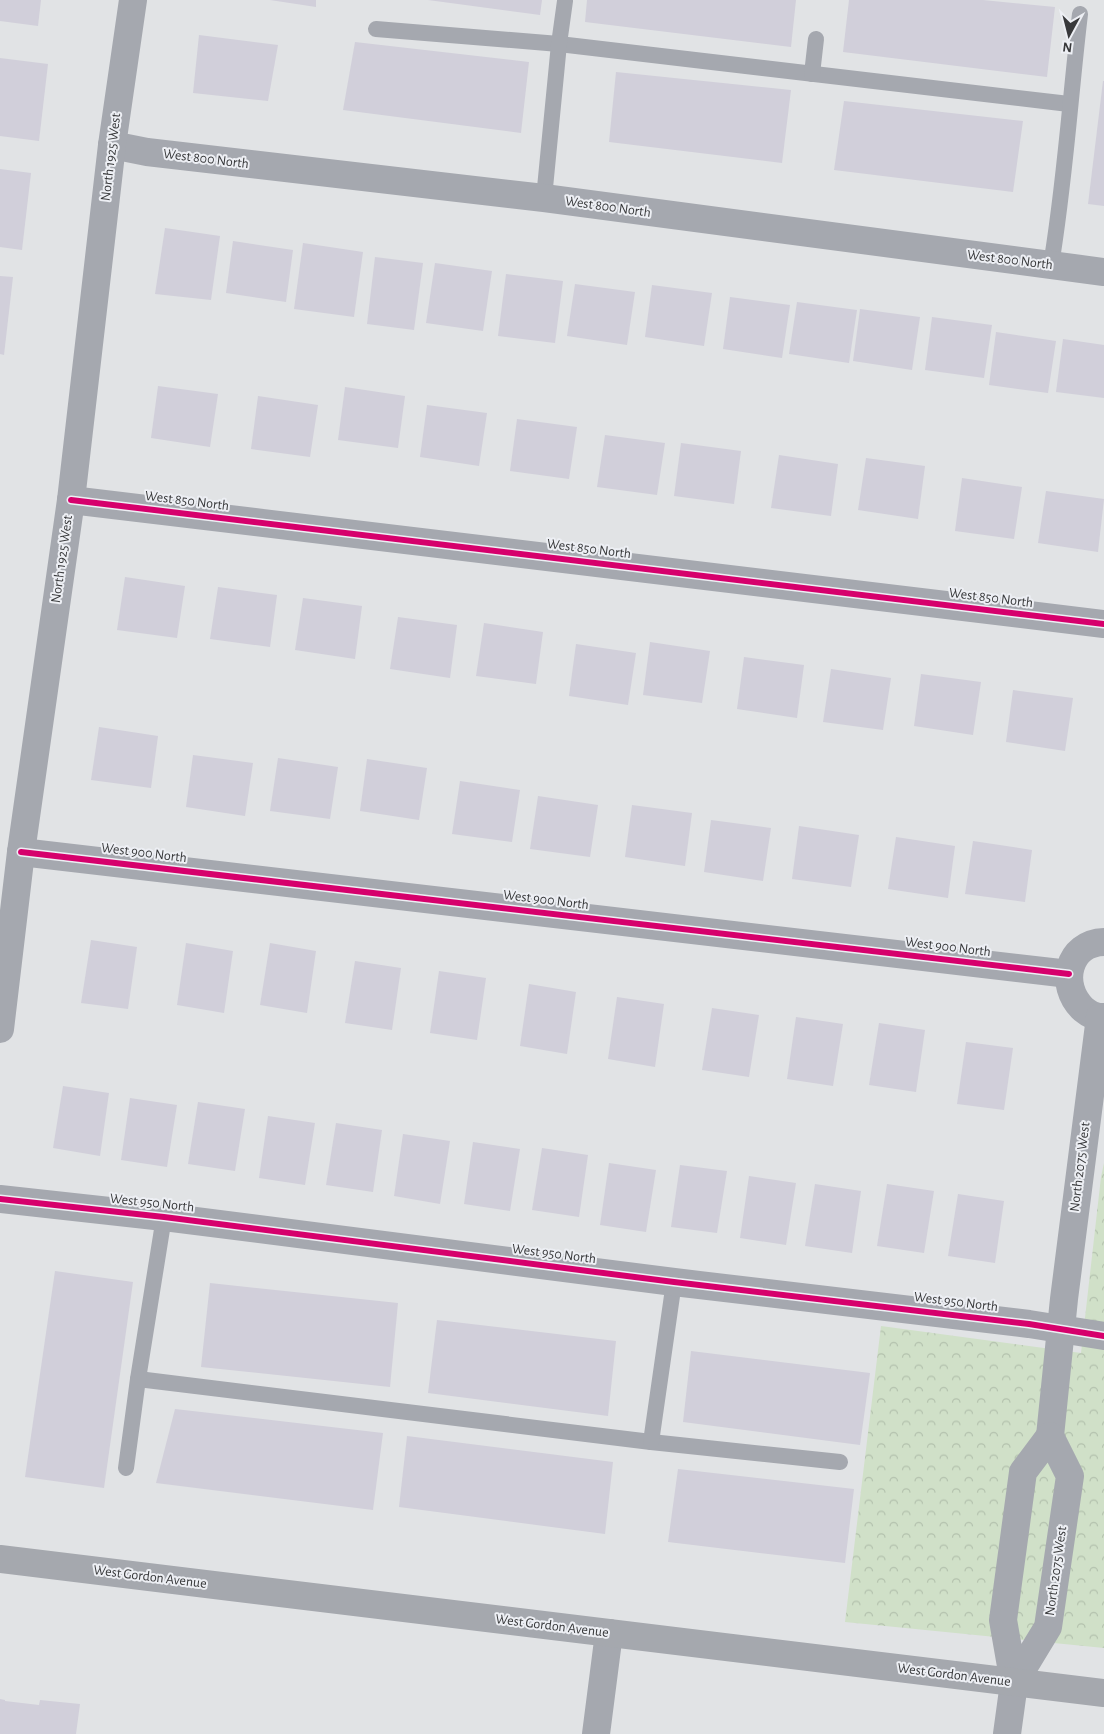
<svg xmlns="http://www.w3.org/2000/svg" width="1104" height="1734" font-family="'Alegreya Sans',sans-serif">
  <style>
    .park { fill: url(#park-crowns) }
    .building { fill: #d1cfda }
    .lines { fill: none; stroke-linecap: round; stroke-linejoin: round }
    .lane { stroke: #a5a8af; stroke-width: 16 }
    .street { stroke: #a5a8af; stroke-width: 28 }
    .secondary { stroke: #a5a8ae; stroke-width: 28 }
    .cycleway-casing { stroke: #edeff4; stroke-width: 9 }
    .cycleway { stroke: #d6006c; stroke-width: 6 }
    .labels { text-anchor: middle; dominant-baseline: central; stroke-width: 4; stroke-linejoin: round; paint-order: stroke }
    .street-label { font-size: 14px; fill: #38393b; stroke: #edeff4 }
  </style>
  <defs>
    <pattern id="park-crowns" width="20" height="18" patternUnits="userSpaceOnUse" patternTransform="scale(1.25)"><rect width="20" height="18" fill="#d0e0c8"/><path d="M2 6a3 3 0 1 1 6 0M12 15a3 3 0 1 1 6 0" fill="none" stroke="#b3c1ad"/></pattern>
  </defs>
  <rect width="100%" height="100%" fill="#e1e3e5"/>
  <path class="park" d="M1104 1163V1648L845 1622 881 1326 1081 1353 1101 1177Z"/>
  <g class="building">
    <path d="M0 0H41L38 26 0 21Z"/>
    <path d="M270 0H316V7Z"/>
    <path d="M428 0H542L540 15Z"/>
    <path d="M587 0H796L791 47 585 22Z"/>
    <path d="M849 0H983L1055 7 1047 77 843 52Z"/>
    <path d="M199 35 278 45 268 101 193 93Z"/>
    <path d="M355 42 529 62 521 133 343 110Z"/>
    <path d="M0 58 48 64 39 141 0 136Z"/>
    <path d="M616 72 791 90 782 163 609 142Z"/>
    <path d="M1103 81H1104V206L1088 204Z"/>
    <path d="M844 101 1023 121 1013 192 834 170Z"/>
    <path d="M0 169 31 173 22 250 0 247Z"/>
    <path d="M165 228 220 236 211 300 155 294Z"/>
    <path d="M233 241 293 250 286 302 226 293Z"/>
    <path d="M303 243 363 252 354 317 294 309Z"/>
    <path d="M375 257 423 263 414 330 367 324Z"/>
    <path d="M435 263 492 271 483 331 426 323Z"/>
    <path d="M506 274 563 281 555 343 498 336Z"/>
    <path d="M0 276 13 277 4 355 0 354Z"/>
    <path d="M575 284 635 292 627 345 567 336Z"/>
    <path d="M652 285 712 293 704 346 645 337Z"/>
    <path d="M730 297 790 305 782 358 723 349Z"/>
    <path d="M797 302 857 310 849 363 789 354Z"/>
    <path d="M860 309 920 317 912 370 853 361Z"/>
    <path d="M932 317 992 325 984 378 925 370Z"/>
    <path d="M996 332 1056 341 1048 393 989 385Z"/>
    <path d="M1063 339 1104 345V398L1056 392Z"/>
    <path d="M158 386 218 394 210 447 151 438Z"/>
    <path d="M345 387 405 396 398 448 338 440Z"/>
    <path d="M258 396 318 405 310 457 251 449Z"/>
    <path d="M427 405 487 413 479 466 420 457Z"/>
    <path d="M517 419 577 427 569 479 510 471Z"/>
    <path d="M605 435 665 443 657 495 597 487Z"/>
    <path d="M681 443 741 451 734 504 674 496Z"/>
    <path d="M779 455 838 464 831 516 771 508Z"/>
    <path d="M866 458 925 466 918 519 858 510Z"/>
    <path d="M962 478 1022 487 1014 539 955 531Z"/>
    <path d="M1046 491 1104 499 1098 552 1038 543Z"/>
    <path d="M125 577 185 586 177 638 117 630Z"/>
    <path d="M218 587 277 595 270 647 210 639Z"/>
    <path d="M303 598 362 606 355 659 295 650Z"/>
    <path d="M398 617 457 625 450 678 390 669Z"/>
    <path d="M484 623 543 632 536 684 476 676Z"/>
    <path d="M650 642 710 651 702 703 643 695Z"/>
    <path d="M576 644 636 653 628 705 569 696Z"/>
    <path d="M744 657 804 665 797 718 737 709Z"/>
    <path d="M831 669 891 678 883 730 823 722Z"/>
    <path d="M921 674 981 682 973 735 914 726Z"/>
    <path d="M1013 690 1073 698 1065 751 1006 742Z"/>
    <path d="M99 727 158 736 151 788 91 780Z"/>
    <path d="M193 755 253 763 245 816 186 807Z"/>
    <path d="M278 758 338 767 330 819 270 811Z"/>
    <path d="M367 759 427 768 419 820 360 811Z"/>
    <path d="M460 781 520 790 512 842 452 834Z"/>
    <path d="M538 796 598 805 590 857 530 849Z"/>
    <path d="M632 805 692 813 685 866 625 857Z"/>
    <path d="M711 820 771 828 763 881 704 872Z"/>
    <path d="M799 826 859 835 851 887 792 879Z"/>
    <path d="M896 837 955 846 948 898 888 889Z"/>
    <path d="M973 841 1032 850 1025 902 965 894Z"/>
    <path d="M91 940 137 947 128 1009 81 1003Z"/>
    <path d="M186 943 233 951 224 1013 177 1005Z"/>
    <path d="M270 943 316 951 307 1013 260 1005Z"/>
    <path d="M355 961 401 968 392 1030 345 1023Z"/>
    <path d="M439 971 486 978 477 1040 430 1033Z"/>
    <path d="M529 984 576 992 567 1054 520 1046Z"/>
    <path d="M617 997 664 1004 655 1067 608 1059Z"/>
    <path d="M712 1008 759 1015 749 1077 702 1070Z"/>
    <path d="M796 1017 843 1024 833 1086 787 1079Z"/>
    <path d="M879 1023 925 1030 916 1092 869 1085Z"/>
    <path d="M966 1042 1013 1048 1004 1110 957 1104Z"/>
    <path d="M63 1086 109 1093 100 1156 53 1148Z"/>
    <path d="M130 1098 177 1105 167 1167 121 1160Z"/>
    <path d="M198 1102 245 1109 235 1171 188 1164Z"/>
    <path d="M268 1116 315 1123 305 1185 259 1178Z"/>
    <path d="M336 1123 382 1130 373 1192 326 1185Z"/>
    <path d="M403 1134 450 1141 440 1204 394 1196Z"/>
    <path d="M473 1142 520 1149 510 1211 464 1204Z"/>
    <path d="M542 1148 588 1155 579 1217 532 1210Z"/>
    <path d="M609 1163 656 1170 646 1232 600 1225Z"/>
    <path d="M680 1165 727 1171 717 1233 671 1227Z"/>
    <path d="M749 1176 796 1183 786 1245 740 1238Z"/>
    <path d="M815 1184 861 1191 852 1253 805 1246Z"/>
    <path d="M887 1184 934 1191 924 1253 877 1246Z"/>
    <path d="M958 1194 1004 1201 995 1263 948 1256Z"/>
    <path d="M55 1271 133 1282 104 1488 25 1477Z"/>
    <path d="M210 1283 398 1303 390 1387 201 1367Z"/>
    <path d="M437 1320 616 1341 608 1416 428 1393Z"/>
    <path d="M691 1351 870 1373 860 1445 683 1422Z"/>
    <path d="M175 1409 383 1433 373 1510 156 1483Z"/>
    <path d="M407 1436 613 1462 605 1534 399 1507Z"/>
    <path d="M678 1469 854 1489 845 1563 668 1542Z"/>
    <path d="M0 1699 5 1700V1701L39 1705 40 1700 80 1704 76 1734H0Z"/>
  </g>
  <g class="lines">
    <g class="lane">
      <path d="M376 29 559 44 1069 104"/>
      <path d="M812 74 816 39"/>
      <path d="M544 198 559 44 565 1"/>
      <path d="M1051 265C1065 182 1070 98 1080 14"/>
      <path d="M138 1379 651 1442 840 1462"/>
      <path d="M651 1442 674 1282"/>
      <path d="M126 1468 138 1379 164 1217"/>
    </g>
    <g class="street">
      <path d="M112 145 147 152 544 198 1104 272"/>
      <path d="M71 500 1104 624"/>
      <path d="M21 852 1069 974"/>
      <path d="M1104 942C1068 943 1058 985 1083 1009 1089 1014 1096 1018 1104 1017"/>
      <path d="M0 1029 21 852 71 500 112 145 133 0"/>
      <path d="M0 1199 164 1217 674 1282 1029 1324 1104 1336"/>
      <path d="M1050 1436 1064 1299 1100 1017"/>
      <path d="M596 1734 609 1633"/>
      <path d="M1007 1734 1014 1683 1003 1620 1023 1472 1050 1436 1070 1476 1048 1627 1014 1683"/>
    </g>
    <path class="secondary" d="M0 1559 1104 1693"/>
    <defs>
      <g id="cycleway">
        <path d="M71 500 1104 624"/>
        <path d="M21 852 1069 974"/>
        <path d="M0 1199 164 1217 674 1282 1029 1324 1104 1336"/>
      </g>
    </defs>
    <use href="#cycleway" class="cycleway-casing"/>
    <use href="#cycleway" class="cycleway"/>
  </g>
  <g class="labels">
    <g class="street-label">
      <text transform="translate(111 157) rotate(-83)">North 1925 West</text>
      <text transform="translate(206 159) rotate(7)">West 800 North</text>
      <text transform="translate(608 207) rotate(8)">West 800 North</text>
      <text transform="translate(1010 260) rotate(7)">West 800 North</text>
      <text transform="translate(187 501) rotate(7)">West 850 North</text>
      <text transform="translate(589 549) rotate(7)">West 850 North</text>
      <text transform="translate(62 559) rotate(-82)">North 1925 West</text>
      <text transform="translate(991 598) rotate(7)">West 850 North</text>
      <text transform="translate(144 853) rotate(7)">West 900 North</text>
      <text transform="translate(546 900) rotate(7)">West 900 North</text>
      <text transform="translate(948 947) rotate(7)">West 900 North</text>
      <text transform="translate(1080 1167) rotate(-83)">North 2075 West</text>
      <text transform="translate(152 1203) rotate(6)">West 950 North</text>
      <text transform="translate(554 1254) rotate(7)">West 950 North</text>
      <text transform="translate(956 1302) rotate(7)">West 950 North</text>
      <text transform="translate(1056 1571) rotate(-82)">North 2075 West</text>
      <text transform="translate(150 1577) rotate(7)">West Gordon Avenue</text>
      <text transform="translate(552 1626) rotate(7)">West Gordon Avenue</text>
      <text transform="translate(954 1675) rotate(7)">West Gordon Avenue</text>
    </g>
  </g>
  <g transform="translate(1069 35) rotate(187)" stroke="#edeff4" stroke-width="4" paint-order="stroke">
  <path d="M0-4L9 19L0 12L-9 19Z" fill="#38393b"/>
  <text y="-8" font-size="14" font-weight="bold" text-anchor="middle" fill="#38393b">N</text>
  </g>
</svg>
